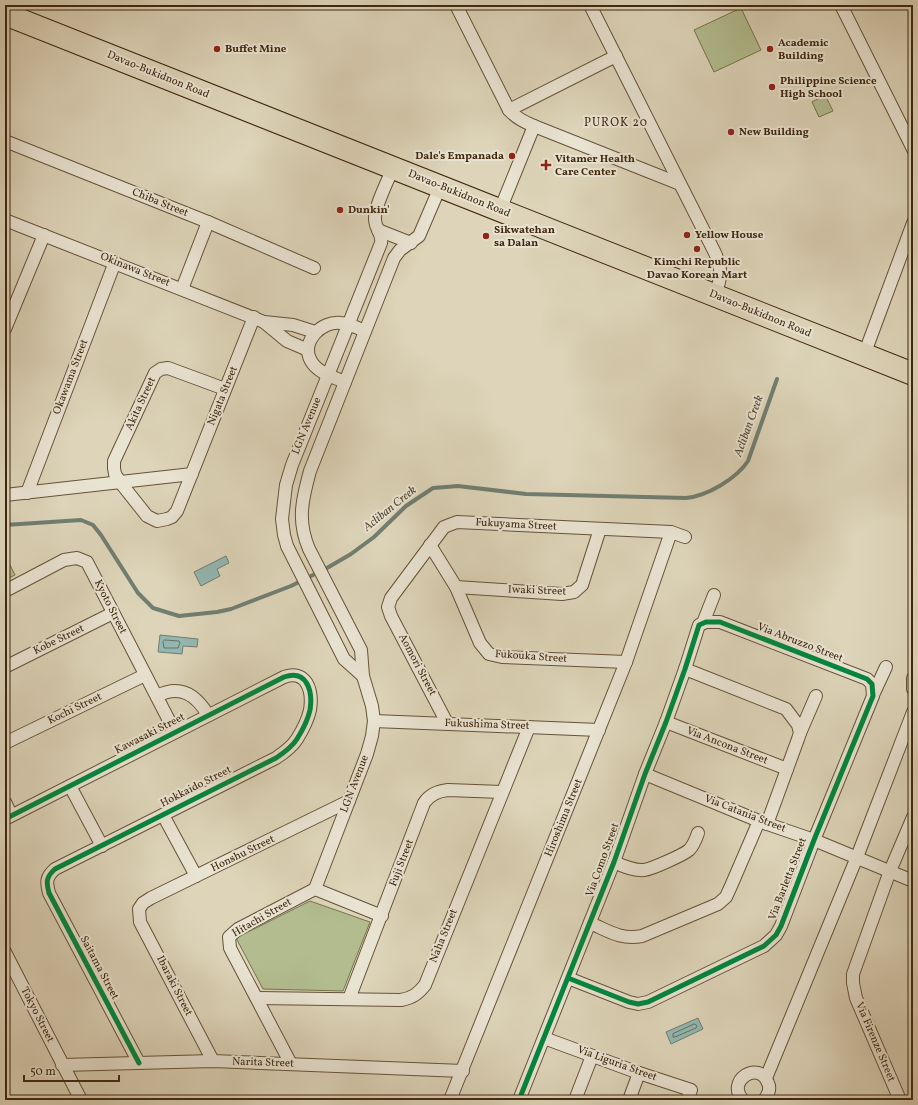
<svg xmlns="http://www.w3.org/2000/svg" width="918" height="1105" font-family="Vollkorn,serif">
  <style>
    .green { fill: #b2bc8f; stroke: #78724e }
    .water { fill: #93b8b3; stroke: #717e71 }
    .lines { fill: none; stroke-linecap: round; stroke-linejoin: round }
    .shore { stroke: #697060; stroke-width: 1 }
    .stream { stroke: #717e71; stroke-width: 4 }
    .street-casing { stroke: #665239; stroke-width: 14 }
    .highway-casing { stroke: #3f270e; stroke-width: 24 }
    .street { stroke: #e9e3d2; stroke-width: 12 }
    .highway { stroke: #ddd4b9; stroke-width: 22 }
    .cycleway-casing { stroke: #e9e3d2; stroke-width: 8 }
    .cycleway { stroke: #00873e; stroke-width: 5 }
    .poi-dot { fill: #8f2418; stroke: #e9e3d2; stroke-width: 1.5 }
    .labels { text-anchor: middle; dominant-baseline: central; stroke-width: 4; stroke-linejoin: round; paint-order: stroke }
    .poi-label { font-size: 11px; font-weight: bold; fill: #3f270e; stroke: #e9e3d2; text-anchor: start }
    .street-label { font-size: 11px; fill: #3f270e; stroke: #e9e3d2 }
    .neighbourhood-label { font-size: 12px; letter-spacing: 1px; fill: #3f270e; stroke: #e9e3d2 }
    .water-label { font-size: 12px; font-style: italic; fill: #544b37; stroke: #e9e3d2 }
  </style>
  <rect width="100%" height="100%" fill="#ddd4b9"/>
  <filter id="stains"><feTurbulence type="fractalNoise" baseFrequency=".005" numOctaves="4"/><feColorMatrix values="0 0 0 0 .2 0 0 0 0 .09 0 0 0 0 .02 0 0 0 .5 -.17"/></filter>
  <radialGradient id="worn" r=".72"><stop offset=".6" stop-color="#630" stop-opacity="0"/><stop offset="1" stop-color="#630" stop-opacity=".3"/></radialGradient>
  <g class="green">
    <path d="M741 8 761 50 714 72 694 30Z"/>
    <path d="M825 95 833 111 819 117 812 102Z"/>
    <path d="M5 555 15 575 5 580Z"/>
    <path d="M310 901 370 922 343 991 263 989 236 938Z"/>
  </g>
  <g class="water">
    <path d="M226 556 229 563 217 569 220 576 201 586 194 572Z"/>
    <path d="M160 635 198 639 197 647 183 646 182 654 158 652Z"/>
    <path d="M698 1018 703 1029 671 1044 666 1032Z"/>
  </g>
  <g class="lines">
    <g class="shore">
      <path d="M165 640 179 641 180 643 178 648H164L163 642Z"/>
      <path d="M695 1024 697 1026 696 1028 675 1037H673V1034Z"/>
    </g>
    <path class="stream" d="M5 525 81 520 93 525 101 535 138 593 153 608 179 616 217 612 231 609 291 586 327 568 351 554 374 537 406 506 433 488 458 486 526 494 686 498C707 496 736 479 748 461L777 379"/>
    <defs>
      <g id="street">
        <path d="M456 5 509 110C516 118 524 122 534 126L680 184"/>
        <path d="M590 5 715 253C723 271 721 278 715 296"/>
        <path d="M841 5 913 149"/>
        <path d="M509 110 616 56"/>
        <path d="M5 141 208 222 314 268"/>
        <path d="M500 210 534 126"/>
        <path d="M5 220 264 322 293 325 315 332"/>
        <path d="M378 230 411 243"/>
        <path d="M182 289 208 222"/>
        <path d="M264 322 287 341 308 350"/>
        <path d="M5 329 44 235"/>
        <path d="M864 355 913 223"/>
        <path d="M345 382C333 377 318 373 311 361 300 342 322 320 341 323 350 324 358 328 365 331"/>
        <path d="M225 389 168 368 161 369 155 373 114 461V468L115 474 120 482 147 516 157 521 167 519 172 517 177 511 254 317"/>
        <path d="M27 493 115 262"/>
        <path d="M5 495 192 474"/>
        <path d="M430 545 456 587 480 643 489 654 502 657 626 662"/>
        <path d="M456 587 562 594 574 592 582 585 600 529"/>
        <path d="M5 591 64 560 77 558 87 562 175 732"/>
        <path d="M703 623 714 595"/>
        <path d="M5 667 113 613"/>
        <path d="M685 669 786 709 798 725 800 733 798 739 767 824"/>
        <path d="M363 676 344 659 287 546 284 535 282 519 286 485 292 465 381 243C383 234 375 229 375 219 374 208 388 180 393 168"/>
        <path d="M913 678V689"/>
        <path d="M873 695 886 667"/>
        <path d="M157 696C181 684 196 695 208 715"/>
        <path d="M374 721 599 730"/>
        <path d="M666 722 787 769"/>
        <path d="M447 723 391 616 388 607 391 598 444 527 457 522 671 532 685 537"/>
        <path d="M800 733 816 696"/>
        <path d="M5 743 145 675"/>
        <path d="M645 774 759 821 814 840 913 881"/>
        <path d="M70 786 102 846"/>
        <path d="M5 802 11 815"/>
        <path d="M163 815 196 876"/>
        <path d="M5 819 284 677C307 669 313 691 310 710 308 719 302 731 297 739 292 747 285 752 276 758L55 869C46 877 46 882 49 893L139 1063"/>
        <path d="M614 862C623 866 634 871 644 870 652 869 683 855 689 850 694 845 696 839 698 833"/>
        <path d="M315 889 367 754 372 736 374 721 372 706 363 676 361 650 309 549C297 521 302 500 310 471L394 258 400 250 419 236 440 187"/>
        <path d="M590 923C609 931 620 940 642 936L718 904 726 897 731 886 759 821"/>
        <path d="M5 952 81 1100"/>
        <path d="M257 998 401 1000C412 998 418 994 425 985L529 727"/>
        <path d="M349 999 424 803C430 794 438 791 448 790L502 792"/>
        <path d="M544 1038 639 1073 691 1090 687 1100"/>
        <path d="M213 1061 140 922 139 909 143 903 151 898 349 801"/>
        <path d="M291 1064 230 948 229 937 238 929 315 889 382 916"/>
        <path d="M62 1065 213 1061 463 1071"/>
        <path d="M766 1078 857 857 913 712"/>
        <path d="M450 1100 626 662 671 532"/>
        <path d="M519 1100 614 862 645 774 666 722 685 669 699 625 706 622H720L867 679 872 684 873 696 814 840 781 926 776 935 764 946 648 1002 638 1004 629 1002 568 978"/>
        <path d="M575 1100 592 1056"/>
        <path d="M629 1100 639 1073"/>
        <path d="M743 1100C725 1081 759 1059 768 1083 771 1089 768 1095 764 1100"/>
        <path d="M900 1100 856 998 853 983V974L890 871 913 817"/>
      </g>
      <path id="highway" d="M5 14 913 374"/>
    </defs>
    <use href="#street" class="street-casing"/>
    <use href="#highway" class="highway-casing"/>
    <use href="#street" class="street"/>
    <use href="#highway" class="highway"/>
    <defs>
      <g id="cycleway">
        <path d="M5 819 284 677C307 669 313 691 310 710 308 719 302 731 297 739 292 747 285 752 276 758L55 869C46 877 46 882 49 893L139 1063"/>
        <path d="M519 1100 614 862 645 774 666 722 685 669 699 625 706 622H720L867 679 872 684 873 696 814 840 781 926 776 935 764 946 648 1002 638 1004 629 1002 568 978"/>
      </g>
    </defs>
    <use href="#cycleway" class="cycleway-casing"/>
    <use href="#cycleway" class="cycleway"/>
  </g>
  <g class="poi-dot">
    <circle cx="217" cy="49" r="4"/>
    <circle cx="770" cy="49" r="4"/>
    <circle cx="772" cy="87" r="4"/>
    <circle cx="731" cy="132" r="4"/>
    <circle cx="512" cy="156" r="4"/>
    <path d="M544 159h4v4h4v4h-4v4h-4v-4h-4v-4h4z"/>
    <circle cx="340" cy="210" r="4"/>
    <circle cx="687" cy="235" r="4"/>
    <circle cx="486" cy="236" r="4"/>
    <circle cx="697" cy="249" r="4"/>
  </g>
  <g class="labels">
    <g class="poi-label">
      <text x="778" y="43">Academic<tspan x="778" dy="13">Building</tspan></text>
      <text x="225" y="49">Buffet Mine</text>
      <text x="780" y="81">Philippine Science<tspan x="780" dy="13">High School</tspan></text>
      <text x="739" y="132">New Building</text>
      <text x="504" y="156" text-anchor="end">Dale's Empanada</text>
      <text x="555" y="159">Vitamer Health<tspan x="555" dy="13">Care Center</tspan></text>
      <text x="348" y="210">Dunkin'</text>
      <text x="494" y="230">Sikwatehan<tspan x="494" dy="13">sa Dalan</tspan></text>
      <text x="695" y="235">Yellow House</text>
      <text x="697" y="262" text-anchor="middle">Kimchi Republic<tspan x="697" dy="13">Davao Korean Mart</tspan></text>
    </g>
    <g class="street-label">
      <text transform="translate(158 75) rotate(22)">Davao-Bukidnon Road</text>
      <text transform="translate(459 194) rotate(22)">Davao-Bukidnon Road</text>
      <text transform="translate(160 203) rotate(22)">Chiba Street</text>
      <text transform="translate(135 270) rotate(22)">Okinawa Street</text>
      <text transform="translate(760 314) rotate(22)">Davao-Bukidnon Road</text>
      <text transform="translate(71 377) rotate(-69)">Okawama Street</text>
      <text transform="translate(223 396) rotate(-68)">Nigata Street</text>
      <text transform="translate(141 404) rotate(-65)">Akita Street</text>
      <text transform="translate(307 426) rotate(-68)">LGN Avenue</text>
      <text transform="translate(516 525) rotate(3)">Fukuyama Street</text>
      <text transform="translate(537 591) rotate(2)">Iwaki Street</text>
      <text transform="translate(110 607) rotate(63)">Kyoto Street</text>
      <text transform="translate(59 640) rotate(-26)">Kobe Street</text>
      <text transform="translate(800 643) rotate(21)">Via Abruzzo Street</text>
      <text transform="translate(531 657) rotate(4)">Fukouka Street</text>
      <text transform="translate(417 665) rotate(62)">Aomori Street</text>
      <text transform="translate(75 709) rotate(-26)">Kochi Street</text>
      <text transform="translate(487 725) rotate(2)">Fukushima Street</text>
      <text transform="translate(150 734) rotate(-27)">Kawasaki Street</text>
      <text transform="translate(727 746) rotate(21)">Via Ancona Street</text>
      <text transform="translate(355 784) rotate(-69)">LGN Avenue</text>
      <text transform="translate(196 787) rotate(-27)">Hokkaido Street</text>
      <text transform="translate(745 814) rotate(21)">Via Catania Street</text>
      <text transform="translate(564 818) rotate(-68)">Hiroshima Street</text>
      <text transform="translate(243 854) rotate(-26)">Honshu Street</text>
      <text transform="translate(603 860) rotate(-70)">Via Como Street</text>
      <text transform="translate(402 863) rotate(-69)">Fuji Street</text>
      <text transform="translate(788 879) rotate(-69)">Via Barletta Street</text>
      <text transform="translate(262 918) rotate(-30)">Hitachi Street</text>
      <text transform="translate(444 936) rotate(-68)">Naha Street</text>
      <text transform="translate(99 968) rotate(62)">Saitama Street</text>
      <text transform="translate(174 986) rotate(63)">Ibaraki Street</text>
      <text transform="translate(37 1015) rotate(63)">Tokyo Street</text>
      <text transform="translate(875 1042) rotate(67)">Via Firenze Street</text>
      <text transform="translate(263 1063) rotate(2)">Narita Street</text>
      <text transform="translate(617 1064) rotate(20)">Via Liguria Street</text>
    </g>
    <g class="neighbourhood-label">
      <text x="616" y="123">PUROK 20</text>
    </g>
    <g class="water-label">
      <text transform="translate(749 426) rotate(-70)">Acliban Creek</text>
      <text transform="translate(390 509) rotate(-39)">Acliban Creek</text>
    </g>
  </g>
  <rect width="918" height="1105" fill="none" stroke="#ddd4b9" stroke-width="20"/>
  <rect x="6" y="6" width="906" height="1093" fill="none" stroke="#3f270e" stroke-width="2"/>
  <rect x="10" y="10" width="898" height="1085" fill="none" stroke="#3f270e"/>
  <path d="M24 1075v6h95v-6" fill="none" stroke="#3f270e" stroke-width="2"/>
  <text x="30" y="1075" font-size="12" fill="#3f270e" stroke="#e9e3d2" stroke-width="3" paint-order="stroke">50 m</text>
  <rect width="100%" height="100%" filter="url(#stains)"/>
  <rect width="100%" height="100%" fill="url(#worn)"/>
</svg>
